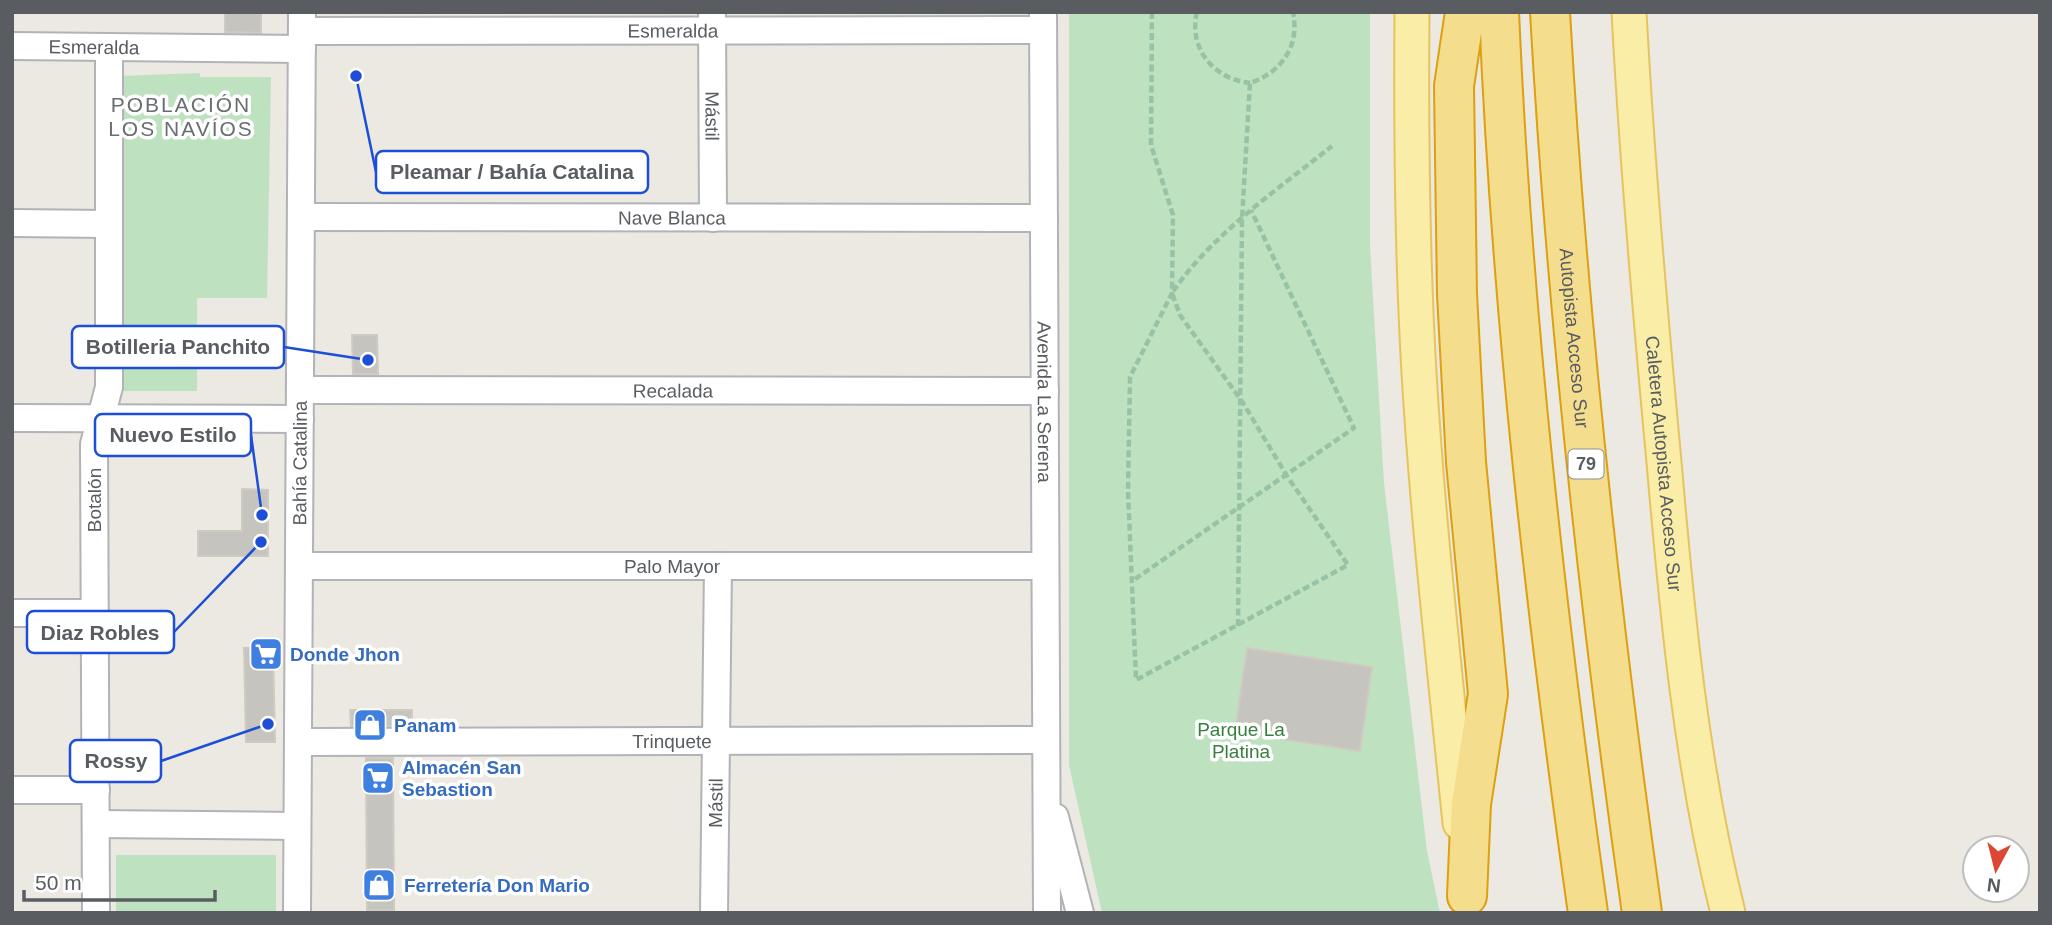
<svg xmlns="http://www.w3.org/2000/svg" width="2052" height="925" font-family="Arial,sans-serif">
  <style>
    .green { fill: #bee2bf }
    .building { fill: #c6c4be; stroke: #cfcbc0; stroke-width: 2 }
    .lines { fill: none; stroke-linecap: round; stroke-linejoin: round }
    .minor-casing { stroke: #b1b3b8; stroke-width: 30 }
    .major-casing { stroke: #e7c35e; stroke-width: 37 }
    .highway-casing { stroke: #dda00f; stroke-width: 42 }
    .path { stroke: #98c2a5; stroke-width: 4.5; stroke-dasharray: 7 3.5; stroke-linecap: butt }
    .minor { stroke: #fff; stroke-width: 26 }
    .major { stroke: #f9eda8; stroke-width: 33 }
    .highway { stroke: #f5dd8e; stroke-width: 38 }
    .labels { text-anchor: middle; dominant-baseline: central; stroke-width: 7; stroke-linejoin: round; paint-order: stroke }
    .shield { fill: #fff; stroke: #8b8e90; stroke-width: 2 }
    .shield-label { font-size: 18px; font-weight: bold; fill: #595d61 }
    .street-label { font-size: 19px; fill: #595d61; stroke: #fff }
    .shop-label { font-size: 19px; font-weight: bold; fill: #366cbe; stroke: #fff; text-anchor: start }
    .park-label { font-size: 19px; fill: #39803e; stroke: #fff }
    .neighbourhood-label { font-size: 21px; letter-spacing: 2px; fill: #6a6e73; stroke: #fff }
    .leader { fill: none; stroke: #1d4ed8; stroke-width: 2.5 }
    .callout-dot { fill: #1d4ed8; stroke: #fff; stroke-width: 2.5 }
    .callout { fill: #fff; stroke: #1d4ed8; stroke-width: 2.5 }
    .callout-label { font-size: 21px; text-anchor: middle; font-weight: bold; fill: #595d61 }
  </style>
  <rect width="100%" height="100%" fill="#ebe9e1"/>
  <g class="green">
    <path d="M1069 12H1370V247L1384 483 1427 851 1440 913H1102L1069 765Z"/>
    <path d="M200 73V77H271L267 298H197V391H119V76Z"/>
    <rect x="116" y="855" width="160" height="58"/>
  </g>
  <g class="building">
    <path d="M225 12H261V33L225 32Z"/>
    <path d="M352 335H377L378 374H353Z"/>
    <path d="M242 489 268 490V556H198V531H242Z"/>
    <path d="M273 647 275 742H246L244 648Z"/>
    <path d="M1247 648 1372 667 1360 751 1235 732Z"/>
    <path d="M350 710H412V726H351Z"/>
    <path d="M366 758H393L394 910H367Z"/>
  </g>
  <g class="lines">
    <defs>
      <g id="minor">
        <path id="s1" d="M1043 12 1047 913"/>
        <path id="s2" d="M712 14 713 218"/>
        <path id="s3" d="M302 31 1043 30"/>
        <path id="s4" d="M12 46 302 49"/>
        <path id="s5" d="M301 217 1044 218"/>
        <path d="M12 223 109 224"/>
        <path id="s6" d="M300 390 1045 391"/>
        <path d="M12 418 300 419"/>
        <path id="s7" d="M299 566H1045"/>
        <path d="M12 613H94"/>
        <path id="s8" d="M298 742 1046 740"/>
        <path d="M12 790H96"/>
        <path d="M1055 817 1080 913"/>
        <path d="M96 824 297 826"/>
        <path d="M96 913 94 444 109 387V47"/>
        <path id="s9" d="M297 913 302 12"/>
        <path id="s10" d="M714 913 718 566"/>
      </g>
      <g id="major">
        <path d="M1412 12C1411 133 1412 253 1419 373 1428 524 1445 673 1460 823"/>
        <path id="s11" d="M1629 12C1637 162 1650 312 1664 462 1677 613 1691 765 1728 913"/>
      </g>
      <g id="highway">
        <path d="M1465 12 1454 86 1457 294 1466 462 1488 694 1471 804 1467 896"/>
        <path d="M1499 12C1512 314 1546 614 1588 913"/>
        <path id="s12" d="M1550 12C1567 314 1600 614 1642 913"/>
      </g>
    </defs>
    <use href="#minor" class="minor-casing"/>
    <use href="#major" class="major-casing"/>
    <use href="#highway" class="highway-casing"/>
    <g class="path">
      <path d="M1152 12 1151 145 1173 215 1172 293 1130 377 1128 491 1136 680 1348 565 1287 476 1243 403 1180 315 1172 293C1212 234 1277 190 1332 146"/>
      <path d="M1197 12C1188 49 1214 79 1250 83"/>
      <path d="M1135 579 1354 428 1251 210"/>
      <path d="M1238 626 1242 219 1250 83C1282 72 1300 46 1293 12"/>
    </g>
    <use href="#minor" class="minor"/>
    <use href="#major" class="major"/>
    <use href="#highway" class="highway"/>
  </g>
  <defs>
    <symbol id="supermarket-square" viewBox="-11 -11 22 22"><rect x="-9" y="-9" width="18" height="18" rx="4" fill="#3f7fe0" stroke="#fff"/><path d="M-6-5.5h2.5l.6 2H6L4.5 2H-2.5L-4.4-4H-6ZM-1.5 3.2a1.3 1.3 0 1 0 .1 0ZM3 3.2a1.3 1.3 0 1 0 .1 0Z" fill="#fff"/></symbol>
    <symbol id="shop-square" viewBox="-11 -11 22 22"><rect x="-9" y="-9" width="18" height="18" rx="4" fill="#3f7fe0" stroke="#fff"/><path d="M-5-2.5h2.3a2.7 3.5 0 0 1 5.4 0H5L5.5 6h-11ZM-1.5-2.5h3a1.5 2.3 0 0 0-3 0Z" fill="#fff"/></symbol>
  </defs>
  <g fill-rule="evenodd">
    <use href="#supermarket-square" x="247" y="635" width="38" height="38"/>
    <use href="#shop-square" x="351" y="706" width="38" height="38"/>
    <use href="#supermarket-square" x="359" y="759" width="38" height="38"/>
    <use href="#shop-square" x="360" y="866" width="38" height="38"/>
  </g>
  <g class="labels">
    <rect class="shield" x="1568.5" y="449.5" width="35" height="29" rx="5"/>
    <g class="shield-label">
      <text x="1586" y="464">79</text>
    </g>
    <g class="street-label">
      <text stroke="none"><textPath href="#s3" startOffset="371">Esmeralda</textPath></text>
      <text stroke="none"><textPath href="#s4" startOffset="82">Esmeralda</textPath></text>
      <text stroke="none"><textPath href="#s2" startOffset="102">Mástil</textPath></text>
      <text stroke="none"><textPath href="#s5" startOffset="371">Nave Blanca</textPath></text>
      <text stroke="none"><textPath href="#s12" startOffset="327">Autopista Acceso Sur</textPath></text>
      <text stroke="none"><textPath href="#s6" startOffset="373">Recalada</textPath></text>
      <text stroke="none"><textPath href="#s1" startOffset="390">Avenida La Serena</textPath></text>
      <text stroke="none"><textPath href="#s9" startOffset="450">Bahía Catalina</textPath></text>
      <text stroke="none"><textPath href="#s11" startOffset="453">Caletera Autopista Acceso Sur</textPath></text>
      <text transform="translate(94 500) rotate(-90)">Botalón</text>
      <text stroke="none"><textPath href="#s7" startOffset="373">Palo Mayor</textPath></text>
      <text stroke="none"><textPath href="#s8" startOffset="374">Trinquete</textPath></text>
      <text stroke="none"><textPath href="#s10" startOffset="110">Mástil</textPath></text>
    </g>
    <g class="shop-label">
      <text x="290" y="654">Donde Jhon</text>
      <text x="394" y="725">Panam</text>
      <text x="402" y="767">Almacén San<tspan x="402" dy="22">Sebastion</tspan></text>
      <text x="404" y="885">Ferretería Don Mario</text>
    </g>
    <g class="park-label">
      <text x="1241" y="729">Parque La<tspan x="1241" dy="22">Platina</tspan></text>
    </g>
    <g class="neighbourhood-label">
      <text x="181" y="104">POBLACIÓN<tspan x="181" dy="24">LOS NAVÍOS</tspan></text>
    </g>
  </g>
  <path class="leader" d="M356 76L376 172M368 360L284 347M262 515L251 435M261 542L174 632M268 724L161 761"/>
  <g class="callout-dot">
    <circle cx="356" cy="76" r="7"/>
    <circle cx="368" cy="360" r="7"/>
    <circle cx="262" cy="515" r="7"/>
    <circle cx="261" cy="542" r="7"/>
    <circle cx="268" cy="724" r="7"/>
  </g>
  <g class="callout">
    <rect x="376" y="151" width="272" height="42" rx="7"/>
    <rect x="72" y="326" width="212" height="42" rx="7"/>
    <rect x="95" y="414" width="156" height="42" rx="7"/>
    <rect x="27" y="611" width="147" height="42" rx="7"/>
    <rect x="70" y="740" width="91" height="42" rx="7"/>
  </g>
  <g class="callout-label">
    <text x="512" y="179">Pleamar / Bahía Catalina</text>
    <text x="178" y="354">Botilleria Panchito</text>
    <text x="173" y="442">Nuevo Estilo</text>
    <text x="100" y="640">Diaz Robles</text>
    <text x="116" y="768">Rossy</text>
  </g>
  <rect width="2052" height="925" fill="none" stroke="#595d61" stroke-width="28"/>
  <g transform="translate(1996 869) rotate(187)"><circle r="33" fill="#ffffff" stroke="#bdbec0" stroke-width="2"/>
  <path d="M0-5L12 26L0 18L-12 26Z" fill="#dd4535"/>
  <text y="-10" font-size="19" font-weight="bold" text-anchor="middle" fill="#595d61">N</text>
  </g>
  <path d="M24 890v10h191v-10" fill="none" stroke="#595d61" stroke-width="3.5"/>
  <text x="35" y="890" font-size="21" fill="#595d61" stroke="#ffffff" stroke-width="5" paint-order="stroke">50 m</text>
</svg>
